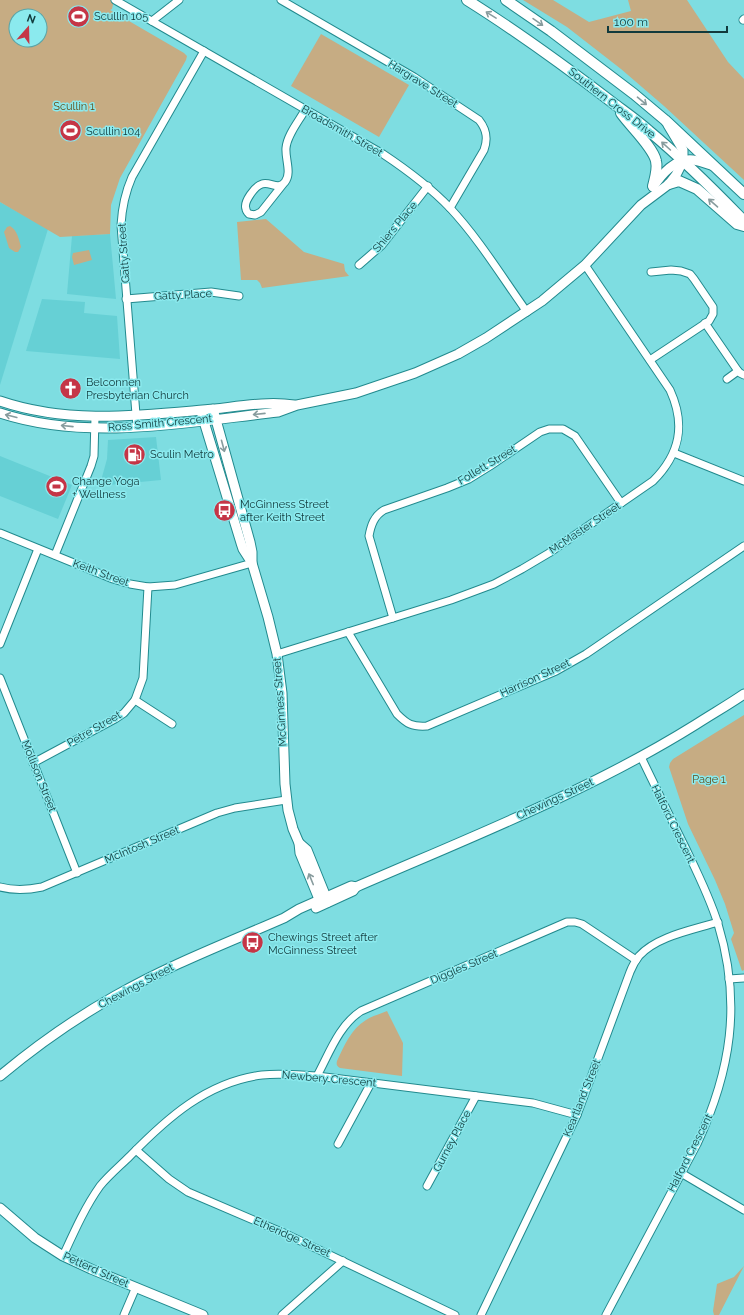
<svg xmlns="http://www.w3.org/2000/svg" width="744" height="1315" font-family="Raleway,sans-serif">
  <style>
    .built { fill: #66d0d5 }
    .green { fill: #c6ac83; fill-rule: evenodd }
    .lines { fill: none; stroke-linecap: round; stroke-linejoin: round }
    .minor-casing { stroke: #228a8e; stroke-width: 9 }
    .tertiary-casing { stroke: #228a8e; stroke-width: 11 }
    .secondary-casing { stroke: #228a8e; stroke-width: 12 }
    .minor { stroke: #fff; stroke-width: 7 }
    .tertiary { stroke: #fff; stroke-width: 9 }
    .secondary { stroke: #fff; stroke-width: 10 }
    .oneway { stroke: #889c9e }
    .labels { text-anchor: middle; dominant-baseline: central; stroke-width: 3; stroke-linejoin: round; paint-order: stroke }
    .poi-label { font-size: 11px; fill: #113a3c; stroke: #8beaee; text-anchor: start }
    .street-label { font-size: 11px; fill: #113a3c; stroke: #8beaee }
    .park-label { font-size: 11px; fill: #654914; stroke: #8beaee }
  </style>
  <rect width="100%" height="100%" fill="#7edde1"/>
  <g class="built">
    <path d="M0 202 48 229 0 385Z"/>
    <path d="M110 234 116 299 67 294 72 236Z"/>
    <path d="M42 299 85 302 84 313 117 316 120 359 26 351Z"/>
    <path d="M156 437 161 480 109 485 104 483 102 477 107 459 108 440Z"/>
    <path d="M0 456 72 485 58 519 0 496Z"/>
  </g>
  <g class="green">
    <path d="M0 0H114L112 9 110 10 184 53 187 56 186 60 120 178 111 205 110 234 60 237 0 202ZM16 16H40V40H16Z"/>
    <path d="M523 0H553L589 22 631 11 628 0H687L728 62 744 79V180L664 106 621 69 567 27Z"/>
    <path d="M321 34 409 85 379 137 291 86Z"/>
    <path d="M266 219 304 252 344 264 345 271 349 276 262 288 260 283 257 280H241L237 222Z"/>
    <path d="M10 226C17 230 19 239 21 247L18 252H15L9 248 4 232 7 227Z"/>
    <path d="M89 250 92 260 74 265 72 257 73 253Z"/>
    <path d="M744 715V970L742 971 731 939 734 933 725 904 715 880 688 824 669 767 670 763 673 759Z"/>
    <path d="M387 1011 403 1043 402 1076 340 1068C337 1066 336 1065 337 1061 344 1046 351 1029 366 1020 372 1016 380 1014 387 1011Z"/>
    <path d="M744 1266 719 1315H714L713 1311 717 1284 734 1277Z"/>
  </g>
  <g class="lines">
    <defs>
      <g id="minor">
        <path d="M115 0 383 154C407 170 430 187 450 208 479 239 502 277 527 312"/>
        <path d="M281 0 414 77 479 120C487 130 488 139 484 150L450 208"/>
        <path d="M743 20 744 19"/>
        <path d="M152 21 179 0"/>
        <path d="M284 183 261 212 255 215 249 214C248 213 246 211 246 209 243 202 255 186 262 184 270 181 278 191 285 182 292 173 285 159 286 148 287 135 299 121 305 110"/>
        <path d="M359 265 382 245 428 186"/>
        <path d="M126 299 211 292 239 296"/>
        <path d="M705 323 738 371"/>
        <path d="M650 360 709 321 713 314V307L694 279 690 274 681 271 671 270 651 272"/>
        <path d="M727 379 738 371 740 373 744 375"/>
        <path d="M137 427 121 225C122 208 125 193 132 177L204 51"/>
        <path d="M674 453 744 481"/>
        <path d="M0 533 113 579 130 584 148 587 175 585 252 563"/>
        <path d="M55 555 91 466 94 456 95 417"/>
        <path d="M393 618 369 536C371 525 374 516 384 510L447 488 469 479 490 466 540 432 549 429H563L575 436 621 503"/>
        <path d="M348 632 397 714C407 724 412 727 427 726L556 671 586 654 744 546"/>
        <path d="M0 644 38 549"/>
        <path d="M277 654 451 600 494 584 522 569 549 553 653 481C680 454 686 425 670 390L585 265"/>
        <path d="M0 678 77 873"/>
        <path d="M135 700 172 724"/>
        <path d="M33 763 115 719 124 713 135 700 143 678 148 587"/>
        <path d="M0 887C15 891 28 890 42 887L217 813 235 808 286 800"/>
        <path d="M729 979 744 978"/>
        <path d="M317 1076C329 1054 339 1025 361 1011L567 922H575L582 924 636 960"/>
        <path d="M338 1144 371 1083"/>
        <path d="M136 1150 169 1179 188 1192 286 1234 455 1315"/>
        <path d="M681 1173 744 1210"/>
        <path d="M427 1186 476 1096"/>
        <path d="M63 1256C74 1232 85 1207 100 1186 109 1175 120 1166 130 1156 167 1118 207 1082 262 1075 281 1073 298 1075 317 1076L533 1103 577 1115"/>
        <path d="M124 1315 136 1287"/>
        <path d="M282 1315 343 1261"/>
        <path d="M481 1315 577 1115 630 972C632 967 635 961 639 956 657 936 693 930 718 922"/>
        <path d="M606 1315 697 1144C731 1071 742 1003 718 924 710 898 698 874 686 849 671 819 656 788 641 757"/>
      </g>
      <g id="tertiary">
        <path d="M653 187C662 174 675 158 693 160 700 161 708 164 714 166"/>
        <path d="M0 401C70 425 143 415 215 409 241 406 269 401 294 405"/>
        <path d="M213 409 250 542 252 552V563L268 617 277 654 282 693 285 784 288 810 293 829 299 843 300 853 321 904"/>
        <path d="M0 413C88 442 188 422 278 412L297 405 356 393 415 373 458 354 486 338 542 301 585 265 641 205 669 184 676 175 683 161V150L668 125"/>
        <path d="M202 415 241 543 243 549 252 563"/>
        <path d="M299 843 307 850 328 902"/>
        <path d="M316 908 353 891 356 887"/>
        <path d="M0 1076C36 1046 74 1019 115 996 169 965 227 943 284 918L299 909 351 886 356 887C471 837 589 791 695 725 712 714 728 705 744 694"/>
        <path d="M0 1208 35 1238 63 1256 91 1269 203 1315"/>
      </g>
      <g id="secondary">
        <path d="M467 0C518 32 566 67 613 103 625 112 638 121 649 131 683 159 714 190 744 221"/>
        <path d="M506 0 551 31 634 94 665 120 744 194"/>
        <path d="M621 113C630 126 653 147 656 161 658 169 655 178 653 186"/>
        <path d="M669 184 679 181 697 189 737 224 744 226"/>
      </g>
    </defs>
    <use href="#minor" class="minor-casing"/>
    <use href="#tertiary" class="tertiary-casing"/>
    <use href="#secondary" class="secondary-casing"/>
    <use href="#minor" class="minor"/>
    <use href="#tertiary" class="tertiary"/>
    <use href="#secondary" class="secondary"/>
  </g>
  <defs><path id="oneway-shaft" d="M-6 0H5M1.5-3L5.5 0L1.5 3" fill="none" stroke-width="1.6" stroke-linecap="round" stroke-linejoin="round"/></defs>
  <g class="oneway">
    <use href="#oneway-shaft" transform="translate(491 15) rotate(-148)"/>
    <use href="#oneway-shaft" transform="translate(538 22) rotate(35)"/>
    <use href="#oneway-shaft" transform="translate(642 101) rotate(40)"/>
    <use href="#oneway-shaft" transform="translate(666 146) rotate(-138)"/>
    <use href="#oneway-shaft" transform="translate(713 203) rotate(-139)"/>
    <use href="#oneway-shaft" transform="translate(259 414) rotate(174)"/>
    <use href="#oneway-shaft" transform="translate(11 416) rotate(-166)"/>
    <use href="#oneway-shaft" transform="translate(67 426) rotate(-174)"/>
    <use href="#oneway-shaft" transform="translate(223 446) rotate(75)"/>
    <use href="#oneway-shaft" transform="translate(311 879) rotate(-112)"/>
  </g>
  <defs>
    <symbol id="stadium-disc" viewBox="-11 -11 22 22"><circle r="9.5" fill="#c53546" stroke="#8beaee"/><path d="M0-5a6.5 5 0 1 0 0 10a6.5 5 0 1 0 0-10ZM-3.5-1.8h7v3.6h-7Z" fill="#fff"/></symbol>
    <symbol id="church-disc" viewBox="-11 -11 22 22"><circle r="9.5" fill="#c53546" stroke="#8beaee"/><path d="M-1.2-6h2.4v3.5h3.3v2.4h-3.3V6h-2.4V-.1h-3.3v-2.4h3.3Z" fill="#fff"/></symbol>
    <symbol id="fuel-disc" viewBox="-11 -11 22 22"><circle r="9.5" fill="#c53546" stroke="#8beaee"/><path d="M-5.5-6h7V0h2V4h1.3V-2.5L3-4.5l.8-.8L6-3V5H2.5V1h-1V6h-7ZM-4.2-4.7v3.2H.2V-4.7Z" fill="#fff"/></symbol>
    <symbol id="bus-disc" viewBox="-11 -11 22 22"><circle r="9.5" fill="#c53546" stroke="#8beaee"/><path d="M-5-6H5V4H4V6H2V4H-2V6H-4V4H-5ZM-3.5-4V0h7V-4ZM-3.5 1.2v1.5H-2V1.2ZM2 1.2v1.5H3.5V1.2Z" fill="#fff"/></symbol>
  </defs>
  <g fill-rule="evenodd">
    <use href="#stadium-disc" x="66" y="4" width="25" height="25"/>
    <use href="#stadium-disc" x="58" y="118" width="25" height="25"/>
    <use href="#church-disc" x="58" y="376" width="25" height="25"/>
    <use href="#fuel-disc" x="122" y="442" width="25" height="25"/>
    <use href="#stadium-disc" x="44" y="474" width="25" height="25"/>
    <use href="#bus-disc" x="212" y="498" width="25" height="25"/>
    <use href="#bus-disc" x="240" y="930" width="25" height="25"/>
  </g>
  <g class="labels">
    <g class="poi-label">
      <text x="94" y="16">Scullin 105</text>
      <text x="86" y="131">Scullin 104</text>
      <text x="86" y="382">Belconnen<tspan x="86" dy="13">Presbyterian Church</tspan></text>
      <text x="150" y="454">Sculin Metro</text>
      <text x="72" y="481">Change Yoga<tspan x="72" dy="13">+ Wellness</tspan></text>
      <text x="240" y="504">McGinness Street<tspan x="240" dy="13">after Keith Street</tspan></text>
      <text x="268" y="937">Chewings Street after<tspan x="268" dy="13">McGinness Street</tspan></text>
    </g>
    <g class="street-label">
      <text transform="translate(423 84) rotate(32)">Hargrave Street</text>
      <text transform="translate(612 103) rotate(38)">Southern Cross Drive</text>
      <text transform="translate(342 131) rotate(30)">Broadsmith Street</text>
      <text transform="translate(395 227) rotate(-50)">Shiers Place</text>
      <text transform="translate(124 253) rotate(-94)">Gatty Street</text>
      <text transform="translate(183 295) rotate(-3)">Gatty Place</text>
      <text transform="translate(160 423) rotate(-5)">Ross Smith Crescent</text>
      <text transform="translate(487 465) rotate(-31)">Follett Street</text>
      <text transform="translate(585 528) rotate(-34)">McMaster Street</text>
      <text transform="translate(101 573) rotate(20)">Keith Street</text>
      <text transform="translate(535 678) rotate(-25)">Harrison Street</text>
      <text transform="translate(280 702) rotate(-94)">McGinness Street</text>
      <text transform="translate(94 729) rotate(-30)">Petre Street</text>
      <text transform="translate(39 776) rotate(68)">Mollison Street</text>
      <text transform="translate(555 799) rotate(-25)">Chewings Street</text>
      <text transform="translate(673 824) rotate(64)">Halford Crescent</text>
      <text transform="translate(142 845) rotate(-23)">McIntosh Street</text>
      <text transform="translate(464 967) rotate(-23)">Diggles Street</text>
      <text transform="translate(136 986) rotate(-28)">Chewings Street</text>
      <text transform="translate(329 1079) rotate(5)">Newbery Crescent</text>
      <text transform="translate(582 1098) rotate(-68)">Keartland Street</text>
      <text transform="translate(452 1141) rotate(-62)">Gurney Place</text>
      <text transform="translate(690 1153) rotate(-63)">Halford Crescent</text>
      <text transform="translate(292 1237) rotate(24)">Etheridge Street</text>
      <text transform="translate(96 1270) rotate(24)">Petterd Street</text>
    </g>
    <g class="park-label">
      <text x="74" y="106">Scullin 1</text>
      <text x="709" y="779">Page 1</text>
    </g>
  </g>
  <g transform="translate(28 28) rotate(20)"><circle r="19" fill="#8beaee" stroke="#5aa4a7"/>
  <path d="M0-3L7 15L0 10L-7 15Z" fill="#c53546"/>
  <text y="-6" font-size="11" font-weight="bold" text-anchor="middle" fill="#113a3c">N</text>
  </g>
  <path d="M608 26v6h119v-6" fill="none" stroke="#113a3c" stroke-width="2"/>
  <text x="614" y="26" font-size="12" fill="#113a3c" stroke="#8beaee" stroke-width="3" paint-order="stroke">100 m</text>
</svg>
